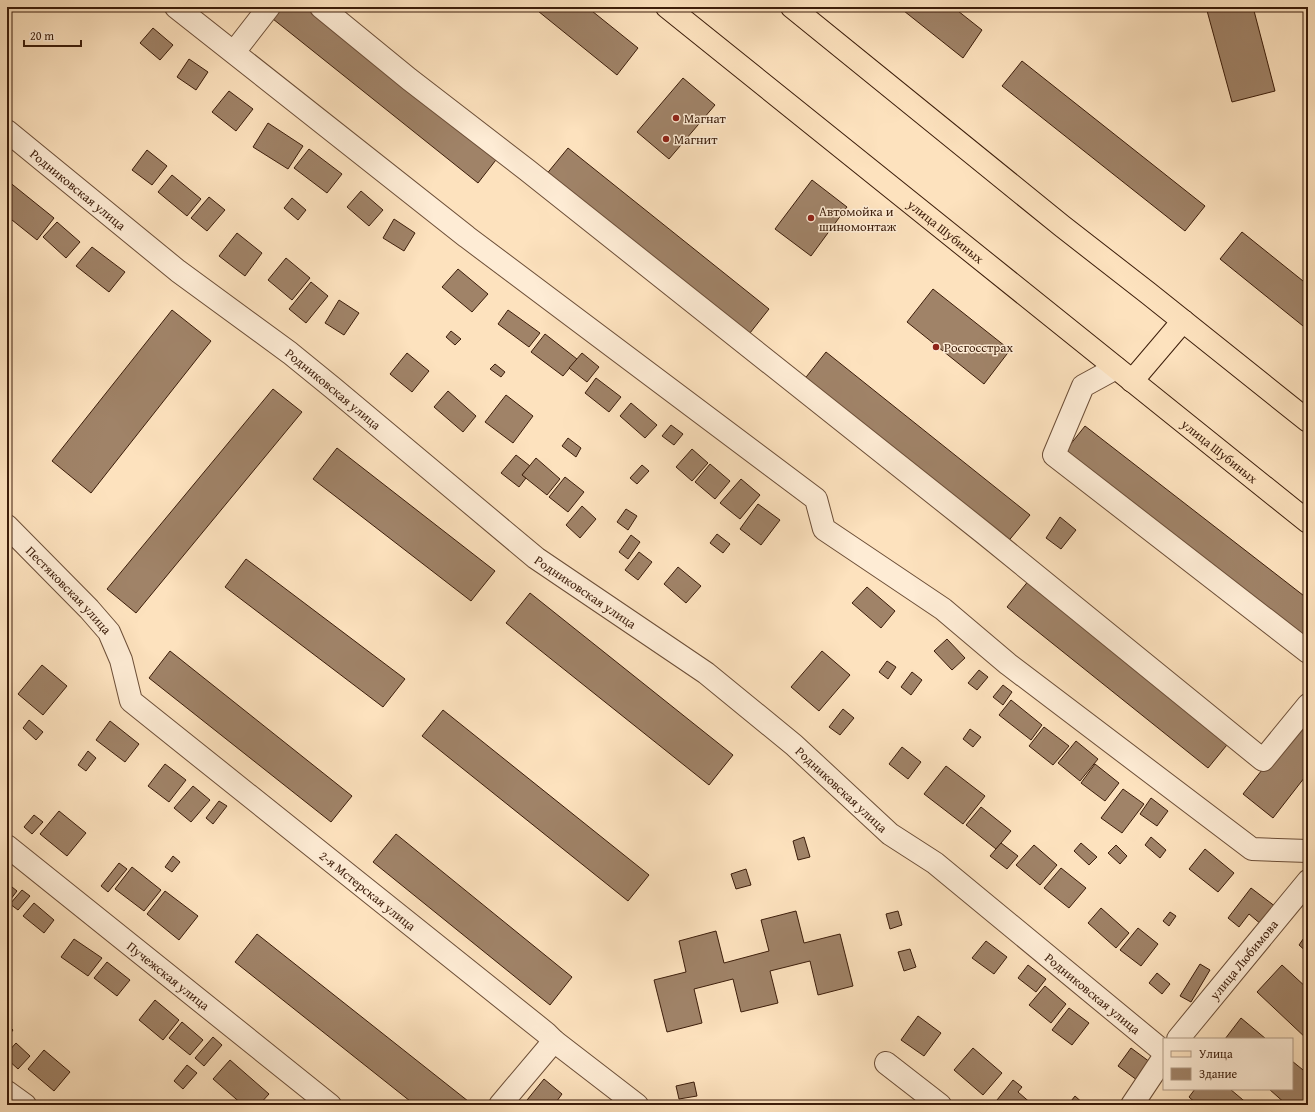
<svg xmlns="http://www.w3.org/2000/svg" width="1315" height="1112" font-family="'Gentium Book Plus',serif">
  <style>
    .building { fill: #a08368; stroke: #3c1d0a }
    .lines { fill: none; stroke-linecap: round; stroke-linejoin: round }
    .minor-casing { stroke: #6c4e37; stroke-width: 24 }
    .major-casing { stroke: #3c1d0a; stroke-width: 24 }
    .minor { stroke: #feecd5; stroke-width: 22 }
    .major { stroke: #fde2be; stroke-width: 22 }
    .poi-dot { fill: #8f2418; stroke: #feecd5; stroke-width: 1.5 }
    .labels { text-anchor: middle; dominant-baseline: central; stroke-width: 3; stroke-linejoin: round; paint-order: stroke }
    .poi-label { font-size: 13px; fill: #3c1d0a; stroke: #feecd5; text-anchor: start }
    .street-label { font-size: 13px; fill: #3c1d0a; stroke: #feecd5 }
  </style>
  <rect width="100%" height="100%" fill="#fde2be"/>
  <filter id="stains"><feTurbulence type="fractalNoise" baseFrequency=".005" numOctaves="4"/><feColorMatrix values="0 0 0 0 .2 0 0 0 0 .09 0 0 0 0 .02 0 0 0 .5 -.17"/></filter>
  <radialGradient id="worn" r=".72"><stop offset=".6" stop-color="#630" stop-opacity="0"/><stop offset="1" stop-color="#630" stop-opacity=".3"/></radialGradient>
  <g class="building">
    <path d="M283 7H312L499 156 478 183 273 19Z"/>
    <path d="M533 7H587L638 48 617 75Z"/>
    <path d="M899 7H953L982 30 963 58Z"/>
    <path d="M1206 7H1253L1275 91 1232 102Z"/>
    <path d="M153 28 173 45 160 60 140 43Z"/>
    <path d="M189 59 208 72 196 90 177 77Z"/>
    <path d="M1022 61 1205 206 1185 231 1002 86Z"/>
    <path d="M683 78 715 105 669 159 637 132Z"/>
    <path d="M229 91 253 109 236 131 212 112Z"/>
    <path d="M268 123 303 146 288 169 253 147Z"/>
    <path d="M568 148 769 309 746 338 545 176Z"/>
    <path d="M309 149 342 174 327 193 294 168Z"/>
    <path d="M147 150 167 166 152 185 132 170Z"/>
    <path d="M172 175 201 199 187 216 158 192Z"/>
    <path d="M812 180 847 207 811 256 775 229Z"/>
    <path d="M8 181 54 218 37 240 7 216Z"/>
    <path d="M361 191 383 210 369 226 347 207Z"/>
    <path d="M209 197 225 210 207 231 191 218Z"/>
    <path d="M292 198 306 210 298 220 284 208Z"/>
    <path d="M394 219 415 233 404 251 383 238Z"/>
    <path d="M57 222 80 242 66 258 43 237Z"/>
    <path d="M1242 232 1308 285V330L1220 259Z"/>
    <path d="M237 233 262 253 245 276 219 256Z"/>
    <path d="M92 247 125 272 109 292 76 266Z"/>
    <path d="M286 258 310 278 292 300 268 280Z"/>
    <path d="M458 269 488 294 472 312 442 287Z"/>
    <path d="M311 282 328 296 306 323 289 309Z"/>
    <path d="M933 289 1010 350 984 384 907 322Z"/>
    <path d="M339 300 359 313 344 335 325 323Z"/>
    <path d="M172 310 211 341 91 493 52 461Z"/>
    <path d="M508 310 540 333 529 347 498 324Z"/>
    <path d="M451 331 461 339 455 345 446 337Z"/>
    <path d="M545 334 577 359 563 376 531 352Z"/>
    <path d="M826 352 1030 515 1006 544 803 381Z"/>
    <path d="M407 353 429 371 412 392 390 374Z"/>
    <path d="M582 353 599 367 587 382 569 368Z"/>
    <path d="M495 364 505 372 501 377 490 369Z"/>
    <path d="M596 378 621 397 609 412 585 393Z"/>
    <path d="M273 389 302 412 136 613 107 589Z"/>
    <path d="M448 391 476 416 463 432 434 407Z"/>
    <path d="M506 395 533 416 513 443 485 422Z"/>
    <path d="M631 403 657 425 645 438 620 416Z"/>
    <path d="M671 425 683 434 674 445 662 436Z"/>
    <path d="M1085 426 1308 599V645L1062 455Z"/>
    <path d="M568 438 581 448 576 457 562 446Z"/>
    <path d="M337 448 495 571 471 601 313 479Z"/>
    <path d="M692 449 708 463 692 481 676 467Z"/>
    <path d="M516 455 530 466 522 475 526 478 519 487 501 473Z"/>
    <path d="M536 458 560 479 547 495 522 475Z"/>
    <path d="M710 464 730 481 715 499 695 482Z"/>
    <path d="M642 465 649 471 637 484 630 478Z"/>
    <path d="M565 477 584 492 568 512 549 497Z"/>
    <path d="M741 479 760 495 740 519 720 503Z"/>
    <path d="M758 504 780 520 761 545 740 529Z"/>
    <path d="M582 506 596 519 580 538 566 525Z"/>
    <path d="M626 509 637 516 628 530 617 522Z"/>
    <path d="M1060 517 1076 530 1061 549 1046 538Z"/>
    <path d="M717 534 730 544 723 553 710 543Z"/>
    <path d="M631 535 640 542 628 559 619 552Z"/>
    <path d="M639 552 652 562 638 580 625 570Z"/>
    <path d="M246 559 405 679 383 707 225 587Z"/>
    <path d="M678 567 701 586 686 603 664 584Z"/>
    <path d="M1030 579 1231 740 1208 768 1007 607Z"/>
    <path d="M867 587 895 611 881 628 852 603Z"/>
    <path d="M530 593 733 755 709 785 506 623Z"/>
    <path d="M947 639 965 658 952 670 934 651Z"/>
    <path d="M170 651 352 796 331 822 149 678Z"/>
    <path d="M822 651 850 675 819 711 791 687Z"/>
    <path d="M887 661 896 667 888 679 879 672Z"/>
    <path d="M42 665 67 686 43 715 18 694Z"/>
    <path d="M979 670 988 677 977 690 968 683Z"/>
    <path d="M912 672 922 680 911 695 901 687Z"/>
    <path d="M1003 685 1012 692 1003 705 993 697Z"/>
    <path d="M1011 700 1042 725 1031 740 999 715Z"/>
    <path d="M843 709 854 718 840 735 829 727Z"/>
    <path d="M443 710 649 875 628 901 422 736Z"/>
    <path d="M1308 712V773L1273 818 1243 794Z"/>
    <path d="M29 720 43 732 36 740 23 728Z"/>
    <path d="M110 721 139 744 125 762 96 740Z"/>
    <path d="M1044 727 1069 746 1053 765 1029 746Z"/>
    <path d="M970 729 981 737 973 747 963 739Z"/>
    <path d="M1076 741 1098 759 1080 781 1058 763Z"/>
    <path d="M902 747 921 762 908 779 889 764Z"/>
    <path d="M88 751 96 758 86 771 78 765Z"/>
    <path d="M165 764 186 780 169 802 148 786Z"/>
    <path d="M1095 764 1119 783 1105 801 1081 783Z"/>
    <path d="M946 766 985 796 963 824 924 794Z"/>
    <path d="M193 786 210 800 191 822 174 808Z"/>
    <path d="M1123 789 1144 804 1122 833 1101 818Z"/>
    <path d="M1151 798 1168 811 1157 826 1140 814Z"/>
    <path d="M219 801 227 806 213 824 206 818Z"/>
    <path d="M981 807 1011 831 996 849 966 825Z"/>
    <path d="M59 811 86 833 67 856 40 834Z"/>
    <path d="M34 815 43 822 32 834 24 827Z"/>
    <path d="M396 834 572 977 550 1005 373 862Z"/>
    <path d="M804 837 810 857 798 860 793 841Z"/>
    <path d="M1151 837 1166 850 1160 858 1145 845Z"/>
    <path d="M1001 843 1018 856 1007 869 990 856Z"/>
    <path d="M1081 843 1097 857 1089 865 1074 851Z"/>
    <path d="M1034 845 1057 865 1040 885 1016 865Z"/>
    <path d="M1116 845 1127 856 1120 864 1108 853Z"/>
    <path d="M1205 849 1234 873 1218 892 1189 869Z"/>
    <path d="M173 856 180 862 172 872 165 867Z"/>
    <path d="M119 863 127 869 108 892 101 886Z"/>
    <path d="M132 867 161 890 144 911 115 889Z"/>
    <path d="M1061 868 1086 888 1069 908 1044 888Z"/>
    <path d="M746 869 751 885 736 889 731 874Z"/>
    <path d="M7 883 17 891 7 904Z"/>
    <path d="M1251 888 1276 907 1262 925 1249 914 1239 927 1228 918Z"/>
    <path d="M22 890 30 896 18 910 10 904Z"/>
    <path d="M165 891 198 916 179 940 147 914Z"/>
    <path d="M34 903 54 920 44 933 23 916Z"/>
    <path d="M1101 908 1129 933 1116 948 1088 923Z"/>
    <path d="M796 911 804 943 840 934 853 986 818 995 810 961 770 971 778 1003 741 1012 733 979 694 989 702 1023 667 1032 654 980 686 972 679 941 716 931 724 963 769 951 761 920Z"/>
    <path d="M898 911 902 925 890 929 886 914Z"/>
    <path d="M1170 912 1176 916 1169 926 1163 921Z"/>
    <path d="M1138 928 1158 944 1141 966 1120 950Z"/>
    <path d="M1308 932V953L1299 945Z"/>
    <path d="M257 934 473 1105H415L235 962Z"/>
    <path d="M74 939 102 958 88 976 61 957Z"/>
    <path d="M986 941 1007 957 994 974 972 958Z"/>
    <path d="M910 949 916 967 904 971 898 952Z"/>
    <path d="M107 962 130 980 117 996 94 978Z"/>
    <path d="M1200 964 1210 970 1191 1002 1180 996Z"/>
    <path d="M1028 965 1046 979 1036 992 1018 978Z"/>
    <path d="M1282 965 1308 989V1040L1257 992Z"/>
    <path d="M1157 973 1170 984 1162 994 1149 983Z"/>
    <path d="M1045 986 1066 1004 1051 1023 1029 1005Z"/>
    <path d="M155 1000 179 1020 163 1040 139 1020Z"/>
    <path d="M1069 1008 1089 1023 1072 1045 1052 1030Z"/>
    <path d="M918 1016 941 1033 924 1056 901 1040Z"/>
    <path d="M1241 1018 1266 1039H1225Z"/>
    <path d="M182 1022 203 1040 190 1055 169 1038Z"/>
    <path d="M7 1024 13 1030 7 1038Z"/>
    <path d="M213 1037 222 1045 204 1066 195 1058Z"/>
    <path d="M16 1043 30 1056 18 1069 7 1059V1053Z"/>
    <path d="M973 1048 1002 1073 983 1095 954 1070Z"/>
    <path d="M1131 1048 1154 1065 1141 1083 1118 1066Z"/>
    <path d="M44 1050 70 1072 54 1091 28 1069Z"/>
    <path d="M230 1060 269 1094 259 1105H243L213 1079Z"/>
    <path d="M1292 1061 1308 1074V1105H1287L1269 1089H1292Z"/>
    <path d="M187 1065 197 1073 183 1089 174 1081Z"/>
    <path d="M544 1079 562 1094 554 1105H523Z"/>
    <path d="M1013 1080 1022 1087 1018 1092 1033 1105H993Z"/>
    <path d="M694 1082 697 1096 679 1099 676 1086Z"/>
    <path d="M1195 1089H1230L1249 1105H1198L1189 1097Z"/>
    <path d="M1075 1096 1085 1105H1068Z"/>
    <path d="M791 1101 792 1105H777Z"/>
  </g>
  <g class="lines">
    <defs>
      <g id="minor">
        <path d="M176 7 467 237 816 499 824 529 943 609 1008 664 1252 849 1308 851"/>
        <path d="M321 7 409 79 527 170 985 534 1263 760 1308 705"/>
        <path d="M234 52 269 7"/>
        <path id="s1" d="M7 131 178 271 290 353 333 388 536 558 706 673 794 745 890 834 935 863 1164 1052"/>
        <path d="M1116 368 1083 386 1054 455 1308 652"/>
        <path id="s2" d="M7 526 89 609 109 632 121 660 131 701 546 1033 554 1041 637 1105"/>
        <path id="s3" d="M7 846 330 1105"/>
        <path id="s4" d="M1178 1039 1308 881"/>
        <path d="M886 1063 940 1105"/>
        <path d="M7 1092 25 1105"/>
        <path d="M500 1105 554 1041"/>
        <path d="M1132 1105 1164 1057"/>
      </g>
      <g id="major">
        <path id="s5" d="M667 7 1308 522"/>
        <path d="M792 7 1062 226 1148 293 1308 421"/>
        <path d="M1132 381 1183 321"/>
      </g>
    </defs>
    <use href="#minor" class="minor-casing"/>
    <use href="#major" class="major-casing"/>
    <use href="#minor" class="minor"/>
    <use href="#major" class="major"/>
  </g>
  <g class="poi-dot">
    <circle cx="676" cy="118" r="4"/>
    <circle cx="666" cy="139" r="4"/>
    <circle cx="811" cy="218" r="4"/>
    <circle cx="936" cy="347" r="4"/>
  </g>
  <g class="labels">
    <g class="poi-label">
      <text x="684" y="118">Магнат</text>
      <text x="674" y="139">Магнит</text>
      <text x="819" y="211">Автомойка и<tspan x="819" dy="15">шиномонтаж</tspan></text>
      <text x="944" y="347">Росгосстрах</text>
    </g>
    <g class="street-label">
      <text stroke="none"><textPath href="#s1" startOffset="92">Родниковская улица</textPath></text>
      <text stroke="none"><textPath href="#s5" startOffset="358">улица Шубиных</textPath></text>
      <text stroke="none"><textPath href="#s1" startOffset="416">Родниковская улица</textPath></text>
      <text stroke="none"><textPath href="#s5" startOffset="709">улица Шубиных</textPath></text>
      <text stroke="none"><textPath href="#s2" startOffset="89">Пестяковская улица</textPath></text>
      <text stroke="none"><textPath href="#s1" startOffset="740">Родниковская улица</textPath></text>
      <text stroke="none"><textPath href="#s1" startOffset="1064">Родниковская улица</textPath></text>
      <text stroke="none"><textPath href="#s2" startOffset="523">2-я Мстерская улица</textPath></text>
      <text stroke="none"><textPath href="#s4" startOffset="103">улица Любимова</textPath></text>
      <text stroke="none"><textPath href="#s3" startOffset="207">Пучежская улица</textPath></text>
      <text stroke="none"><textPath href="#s1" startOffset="1388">Родниковская улица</textPath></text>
    </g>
  </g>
  <rect width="1315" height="1112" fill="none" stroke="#fde2be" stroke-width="24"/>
  <rect x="8" y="8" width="1299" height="1096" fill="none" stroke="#3c1d0a" stroke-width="2"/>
  <rect x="12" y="12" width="1291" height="1088" fill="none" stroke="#3c1d0a"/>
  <rect x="1163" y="1038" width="130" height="52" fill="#feecd5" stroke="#b09984"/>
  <rect x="1171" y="1051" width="20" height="6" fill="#fde2be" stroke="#b09984"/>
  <text x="1199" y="1058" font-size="12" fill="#3c1d0a">Улица</text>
  <rect x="1171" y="1068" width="20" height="12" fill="#a08368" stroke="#b09984"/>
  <text x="1199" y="1078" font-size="12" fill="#3c1d0a">Здание</text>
  <path d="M24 40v6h57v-6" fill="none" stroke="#3c1d0a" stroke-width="2"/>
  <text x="30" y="40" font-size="12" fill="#3c1d0a" stroke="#feecd5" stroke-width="3" paint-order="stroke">20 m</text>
  <rect width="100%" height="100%" filter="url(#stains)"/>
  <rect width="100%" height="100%" fill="url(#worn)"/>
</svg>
